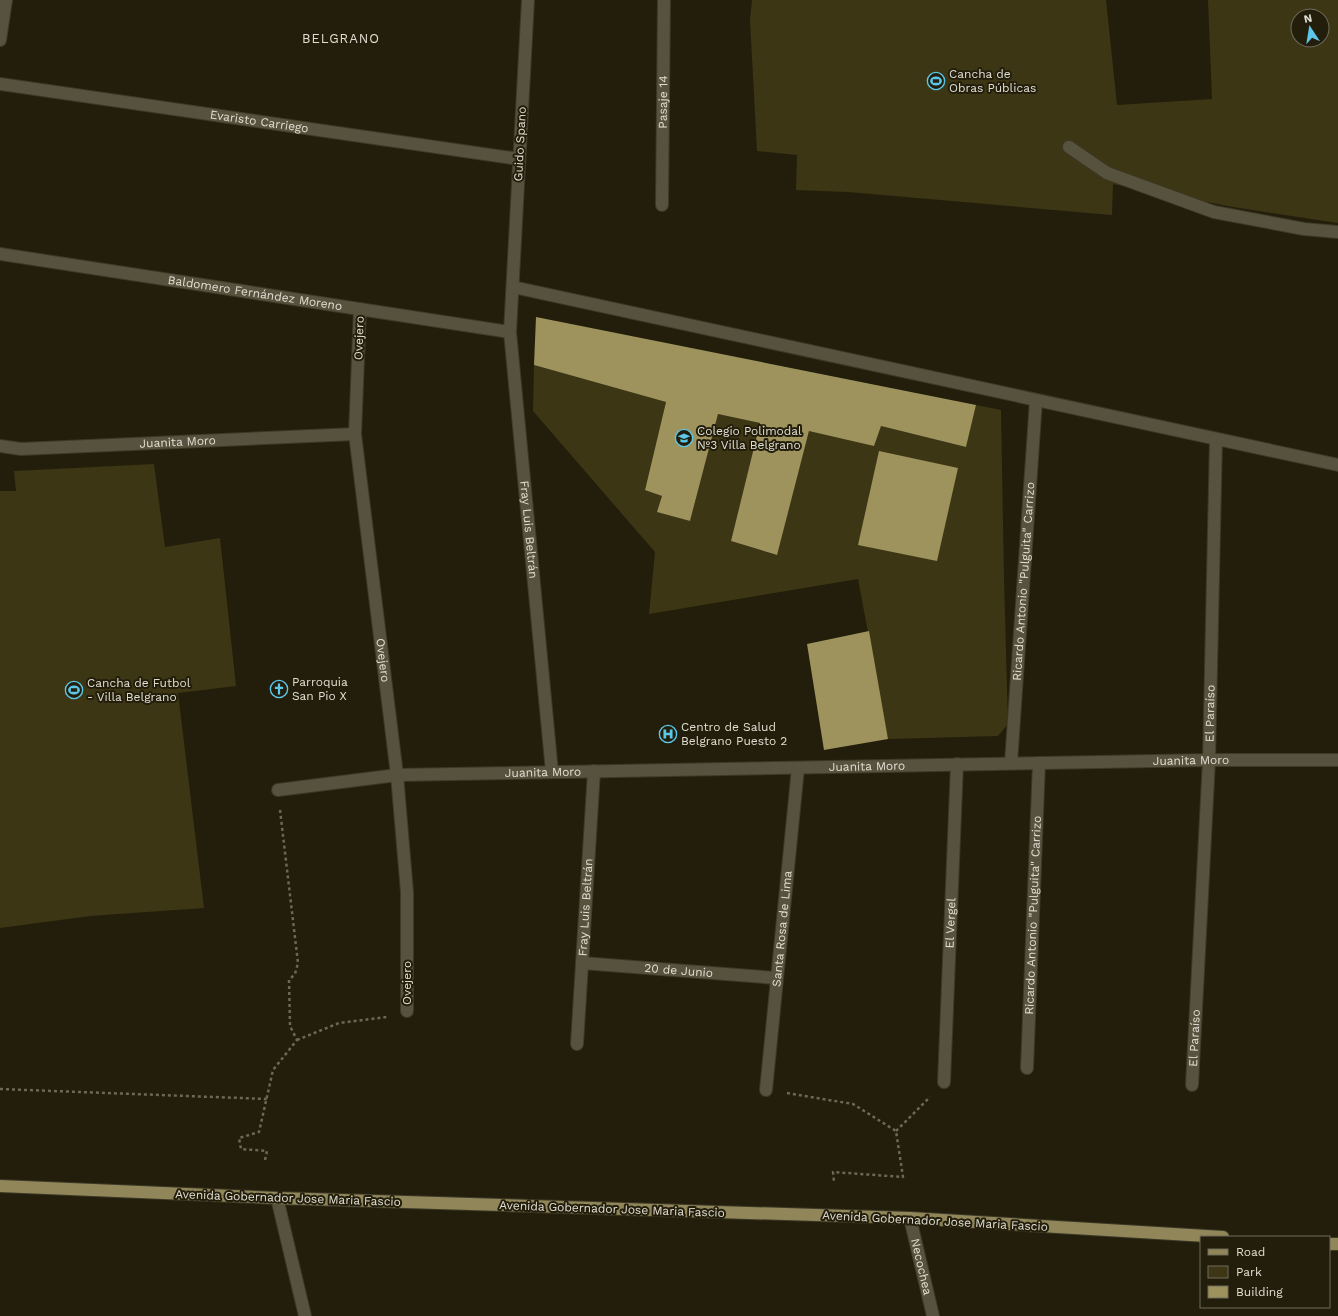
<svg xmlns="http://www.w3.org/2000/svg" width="1338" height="1316" font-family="'Work Sans',sans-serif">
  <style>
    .green { fill: #3d3615; fill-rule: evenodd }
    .building { fill: #9e935d }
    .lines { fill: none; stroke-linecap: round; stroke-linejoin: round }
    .lane-casing { stroke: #3d3927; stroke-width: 14 }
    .street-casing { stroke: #3d3927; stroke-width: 14 }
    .primary-casing { stroke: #3d3927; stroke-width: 14 }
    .path { stroke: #6b6858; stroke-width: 2.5; stroke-dasharray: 3 3; stroke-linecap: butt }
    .lane { stroke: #57523d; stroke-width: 12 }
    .street { stroke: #57523d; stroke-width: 12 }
    .primary { stroke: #90865a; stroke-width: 12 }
    .labels { text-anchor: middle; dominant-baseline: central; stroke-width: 4; stroke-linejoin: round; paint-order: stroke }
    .poi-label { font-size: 12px; fill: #e0ded2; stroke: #221e0b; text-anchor: start }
    .street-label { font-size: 12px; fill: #e0ded2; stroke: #221e0b }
    .neighbourhood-label { font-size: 13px; letter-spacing: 1px; fill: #e0ded2; stroke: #221e0b }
  </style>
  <rect width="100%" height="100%" fill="#221e0b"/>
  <g class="green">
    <path d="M752 0H1106L1117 105 1212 99 1208 0H1338V223L1233 207 1113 184 1112 215 848 192 796 190 797 155 757 151 750 20ZM1298 16H1322V40H1298Z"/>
    <path d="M534 365 666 402 645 489 662 496 658 512 690 521 718 414 760 423 731 541 776 555 809 431 881 426 966 447 976 405 1001 410 1004 579 1008 724 998 736 888 739 858 579 649 614 655 552 533 411Z"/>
    <path d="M154 464 165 547 220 538 236 686 178 693 204 908 90 916 0 928V491H16L14 471Z"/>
  </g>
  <g class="building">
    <path d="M536 317 976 405 966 447 881 426 874 446 809 431 777 555 731 541 760 423 718 414 690 521 657 512 662 496 645 490 666 402 534 365Z"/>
    <path d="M879 451 958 468 937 561 858 545Z"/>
    <path d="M869 631 888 739 824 750 807 644Z"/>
  </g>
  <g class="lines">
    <defs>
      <path id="lane" d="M278 790 397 775"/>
      <g id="street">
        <path id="s1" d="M528 0 510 332 552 772"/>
        <path d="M0 40 6 0"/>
        <path id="s2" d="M0 84 519 159"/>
        <path d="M1069 147 1107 173 1214 212 1304 229 1338 232"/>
        <path id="s3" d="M662 205 664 0"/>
        <path id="s4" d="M0 254 510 332"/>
        <path d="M513 287 1338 465"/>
        <path id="s5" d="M360 309 355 434 397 775 407 892V1011"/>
        <path id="s6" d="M0 446 21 449 355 434"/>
        <path id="s7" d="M1011 763 1036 400"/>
        <path id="s8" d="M397 775 1209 760H1338"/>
        <path id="s9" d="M582 963 776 978"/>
        <path id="s10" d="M577 1044 594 771"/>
        <path id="s11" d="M1027 1068 1039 763"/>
        <path id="s12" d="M944 1082 957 764"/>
        <path id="s13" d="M1192 1085 1209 760 1216 439"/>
        <path id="s14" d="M766 1090 798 768"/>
        <path d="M277 1198 305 1316"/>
        <path id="s15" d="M910 1218 933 1316"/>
      </g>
      <g id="primary">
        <path d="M0 1186 277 1198 910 1218 1223 1237"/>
        <path d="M1329 1244H1338"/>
      </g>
    </defs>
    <use href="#lane" class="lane-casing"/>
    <use href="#street" class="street-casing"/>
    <use href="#primary" class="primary-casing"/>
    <g class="path">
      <path d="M297 1040 339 1023 387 1017"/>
      <path d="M0 1089 267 1099"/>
      <path d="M787 1093 853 1104 896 1131 903 1177 833 1172 834 1182"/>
      <path d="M896 1131 930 1097"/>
      <path d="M265 1160 267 1151 241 1149 239 1138 259 1132 273 1070 297 1040 290 1026 289 980 295 974 298 963 280 810"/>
    </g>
    <use href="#lane" class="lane"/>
    <use href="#street" class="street"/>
    <use href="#primary" class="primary"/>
  </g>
  <defs>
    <symbol id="stadium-ring" viewBox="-11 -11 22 22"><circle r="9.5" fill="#221e0b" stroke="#5cc7e8" stroke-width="1.5"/><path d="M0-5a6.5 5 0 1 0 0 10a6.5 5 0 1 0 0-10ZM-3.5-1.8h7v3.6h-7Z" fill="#5cc7e8"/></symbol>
    <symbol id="school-ring" viewBox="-11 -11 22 22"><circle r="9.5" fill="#221e0b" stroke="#5cc7e8" stroke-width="1.5"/><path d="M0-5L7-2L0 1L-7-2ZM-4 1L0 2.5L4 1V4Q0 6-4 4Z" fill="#5cc7e8"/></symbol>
    <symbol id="church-ring" viewBox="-11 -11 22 22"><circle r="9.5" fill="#221e0b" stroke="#5cc7e8" stroke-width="1.5"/><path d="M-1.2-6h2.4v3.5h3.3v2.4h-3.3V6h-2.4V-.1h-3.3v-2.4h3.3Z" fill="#5cc7e8"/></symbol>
    <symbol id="hospital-ring" viewBox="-11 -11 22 22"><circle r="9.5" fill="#221e0b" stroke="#5cc7e8" stroke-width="1.5"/><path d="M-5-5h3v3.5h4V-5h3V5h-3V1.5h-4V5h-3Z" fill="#5cc7e8"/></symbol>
  </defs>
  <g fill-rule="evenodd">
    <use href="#stadium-ring" x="926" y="71" width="20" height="20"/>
    <use href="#school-ring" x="674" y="428" width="20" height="20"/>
    <use href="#church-ring" x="269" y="679" width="20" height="20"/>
    <use href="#stadium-ring" x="64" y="680" width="20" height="20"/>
    <use href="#hospital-ring" x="658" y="724" width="20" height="20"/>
  </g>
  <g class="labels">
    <g class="poi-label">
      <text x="949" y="74">Cancha de<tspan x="949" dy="14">Obras Públicas</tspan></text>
      <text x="697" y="431">Colegio Polimodal<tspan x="697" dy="14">Nº3 Villa Belgrano</tspan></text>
      <text x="292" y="682">Parroquia<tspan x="292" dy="14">San Pio X</tspan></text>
      <text x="87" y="683">Cancha de Futbol<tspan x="87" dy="14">- Villa Belgrano</tspan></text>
      <text x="681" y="727">Centro de Salud<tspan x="681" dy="14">Belgrano Puesto 2</tspan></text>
    </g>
    <g class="street-label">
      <text stroke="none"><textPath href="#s3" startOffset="103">Pasaje 14</textPath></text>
      <text stroke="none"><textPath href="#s2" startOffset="262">Evaristo Carriego</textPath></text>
      <text transform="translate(520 144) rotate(-87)">Guido Spano</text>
      <text stroke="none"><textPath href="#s4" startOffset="258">Baldomero Fernández Moreno</textPath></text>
      <text transform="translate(359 338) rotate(-88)">Ovejero</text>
      <text stroke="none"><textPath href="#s6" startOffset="178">Juanita Moro</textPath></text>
      <text stroke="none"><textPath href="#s1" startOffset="531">Fray Luis Beltrán</textPath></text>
      <text stroke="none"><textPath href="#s7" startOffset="182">Ricardo Antonio "Pulguita" Carrizo</textPath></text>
      <text stroke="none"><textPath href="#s5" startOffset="353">Ovejero</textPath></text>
      <text stroke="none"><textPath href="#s13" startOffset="372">El Paraíso</textPath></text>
      <text stroke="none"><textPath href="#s8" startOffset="794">Juanita Moro</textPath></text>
      <text stroke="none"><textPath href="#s8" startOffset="470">Juanita Moro</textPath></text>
      <text stroke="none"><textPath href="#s8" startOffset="146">Juanita Moro</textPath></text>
      <text stroke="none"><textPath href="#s10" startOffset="137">Fray Luis Beltrán</textPath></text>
      <text stroke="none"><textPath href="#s11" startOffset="153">Ricardo Antonio "Pulguita" Carrizo</textPath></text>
      <text stroke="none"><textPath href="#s12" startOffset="159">El Vergel</textPath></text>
      <text stroke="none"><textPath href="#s14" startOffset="162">Santa Rosa de Lima</textPath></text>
      <text stroke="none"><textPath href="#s9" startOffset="97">20 de Junio</textPath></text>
      <text transform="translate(407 983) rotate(-90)">Ovejero</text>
      <text stroke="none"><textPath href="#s13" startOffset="47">El Paraíso</textPath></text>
      <text transform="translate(288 1198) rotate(2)">Avenida Gobernador Jose Maria Fascio</text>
      <text transform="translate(612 1209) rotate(2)">Avenida Gobernador Jose Maria Fascio</text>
      <text transform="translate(935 1221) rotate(3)">Avenida Gobernador Jose Maria Fascio</text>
      <text stroke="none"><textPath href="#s15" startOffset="50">Necochea</textPath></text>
    </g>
    <g class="neighbourhood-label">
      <text x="341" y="38">BELGRANO</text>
    </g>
  </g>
  <rect x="1200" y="1236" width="130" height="72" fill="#221e0b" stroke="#6e6b5b"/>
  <rect x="1208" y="1249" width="20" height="6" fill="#90865a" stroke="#6e6b5b"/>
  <text x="1236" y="1256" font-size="12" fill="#e0ded2">Road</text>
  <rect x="1208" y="1266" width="20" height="12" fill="#3d3615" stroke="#6e6b5b"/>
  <text x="1236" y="1276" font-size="12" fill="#e0ded2">Park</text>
  <rect x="1208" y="1286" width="20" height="12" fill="#9e935d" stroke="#6e6b5b"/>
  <text x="1236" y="1296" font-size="12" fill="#e0ded2">Building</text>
  <g transform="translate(1310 28) rotate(348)"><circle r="19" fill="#221e0b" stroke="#6e6b5b"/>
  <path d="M0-3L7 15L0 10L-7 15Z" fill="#5cc7e8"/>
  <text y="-6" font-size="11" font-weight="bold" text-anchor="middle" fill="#e0ded2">N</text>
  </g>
</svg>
